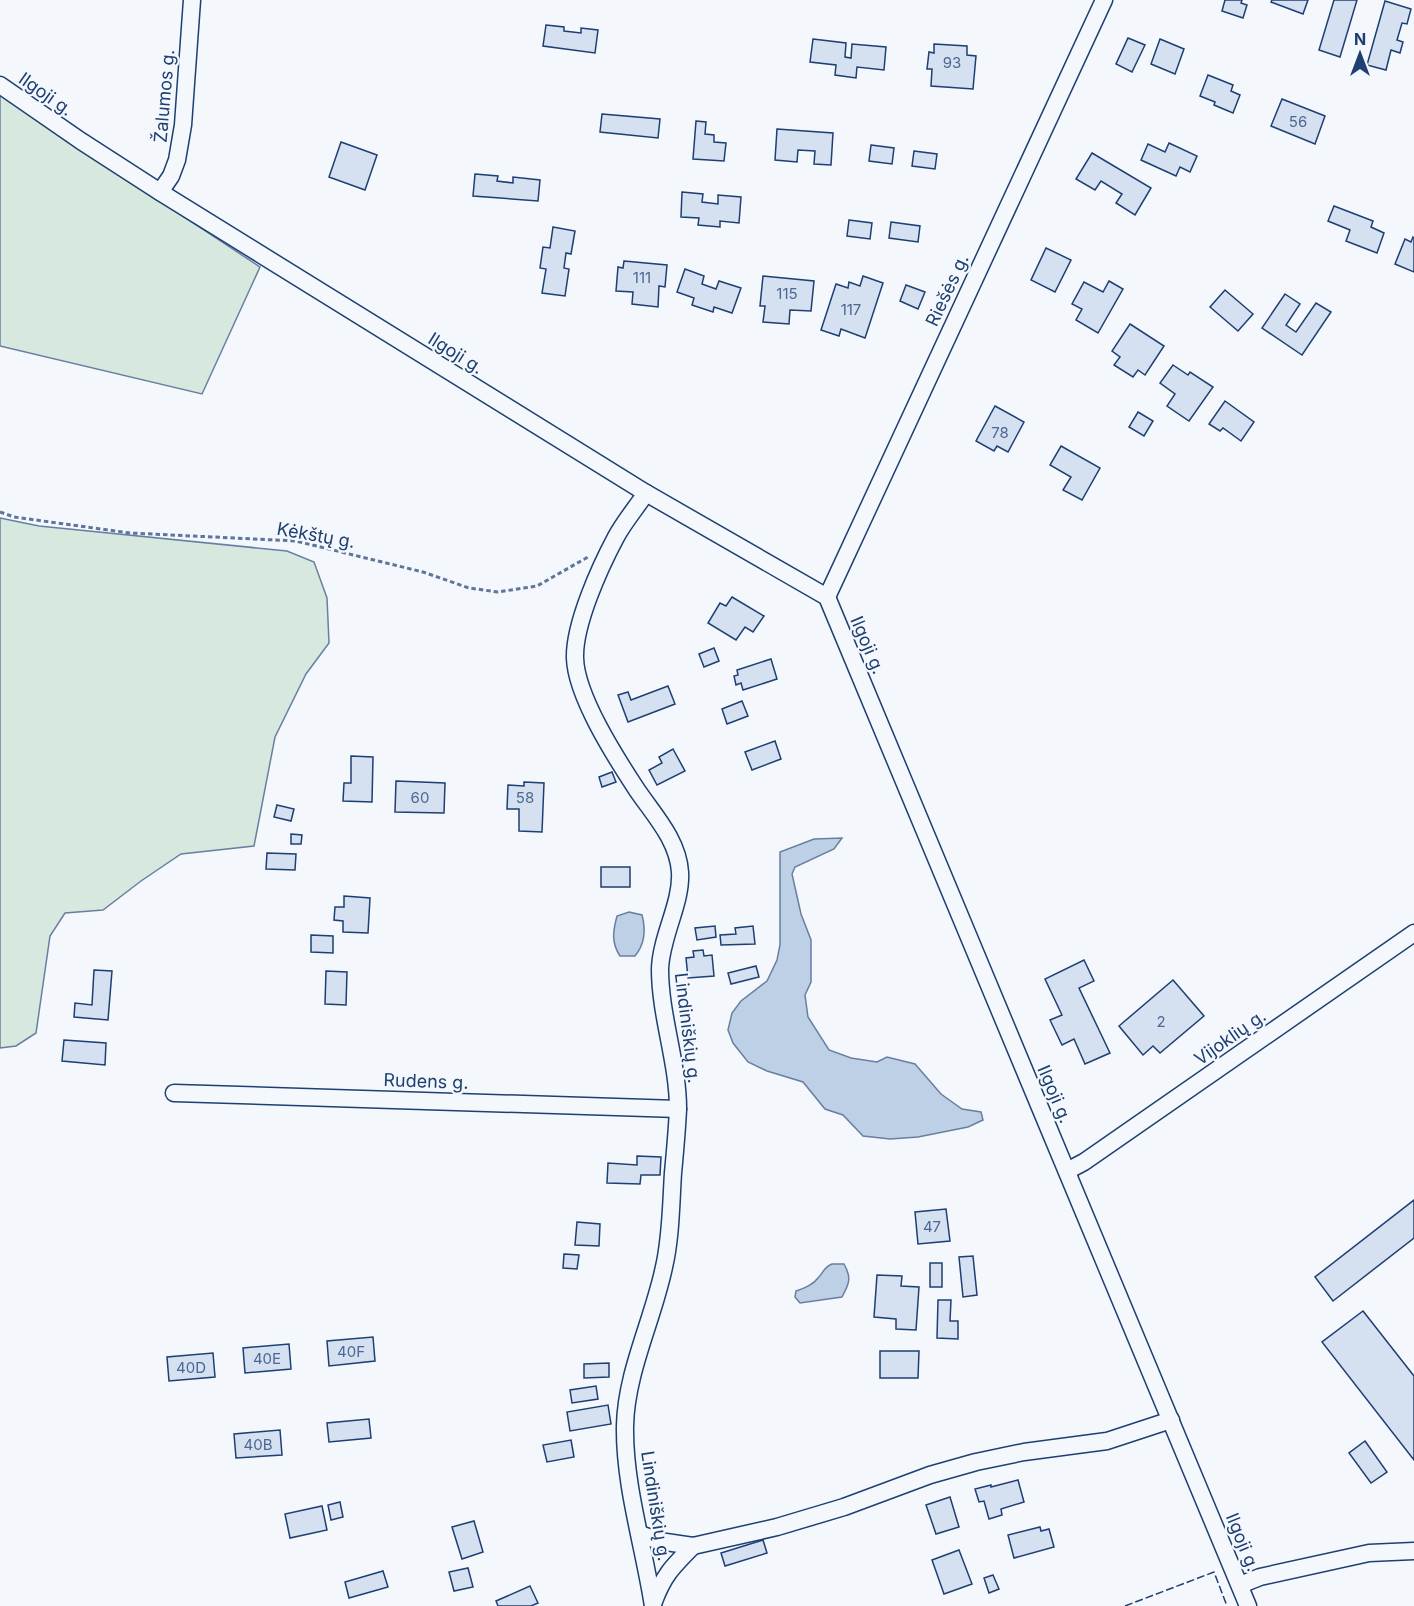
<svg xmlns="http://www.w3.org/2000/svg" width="1414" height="1606" font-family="Inter,sans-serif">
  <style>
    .green { fill: #d7e8df; stroke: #687fa3; stroke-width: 1.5 }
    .water { fill: #bed0e5; stroke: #687fa3; stroke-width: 1.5 }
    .building { fill: #d5e0f0; stroke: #1d3f73; stroke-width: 1.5 }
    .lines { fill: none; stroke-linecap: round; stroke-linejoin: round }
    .minor-casing { stroke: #1d3f73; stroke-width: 19 }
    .path { stroke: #5e769c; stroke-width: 3; stroke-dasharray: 4.5 3; stroke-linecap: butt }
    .minor { stroke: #f4f7fb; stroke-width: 16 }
    .fence { stroke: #1d3f73; stroke-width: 1.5; stroke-dasharray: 8 3; stroke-linecap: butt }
    .labels { text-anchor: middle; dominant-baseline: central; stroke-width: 4.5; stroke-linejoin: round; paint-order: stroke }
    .number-label { font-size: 15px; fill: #4b6792 }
    .street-label { font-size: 18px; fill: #1d3f73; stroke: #f4f7fb }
  </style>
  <rect width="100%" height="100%" fill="#f4f7fb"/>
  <g class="green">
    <path d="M0 95 260 267 202 394 0 346Z"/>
    <path d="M0 518 39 526 287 551 314 562 327 598 329 643 306 674 275 737 254 846 181 854 141 881 103 910 65 913 50 936 36 1033 16 1046 0 1048Z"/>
  </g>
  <g class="water">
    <path d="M842 838 834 849 795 867 792 874 801 914 811 940V982L805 995 808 1017 829 1050 851 1058 877 1062 887 1057 915 1064 941 1094 962 1109 981 1112 983 1120 968 1127 918 1137 890 1139 863 1136 843 1115 825 1109 803 1082 767 1071 748 1062 733 1043 728 1030 732 1013 741 1001 767 981 777 960 780 945V852L814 839Z"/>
    <path d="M629 912 642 915C646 930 645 944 635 956H620C611 942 613 931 617 916Z"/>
    <path d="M832 1264H844C852 1278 849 1284 842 1297L800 1303 795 1297 796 1291C804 1288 813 1285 818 1278 824 1272 824 1267 832 1264Z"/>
  </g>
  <g class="building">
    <path d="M1225 0H1242L1241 3 1247 5 1243 18 1222 11Z"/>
    <path d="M1272 0H1308L1303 14 1271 2Z"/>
    <path d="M1334 0H1357L1340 57 1319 50Z"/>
    <path d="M1385 1 1411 9 1407 24 1402 23 1397 40 1403 42 1400 53 1391 50 1386 70 1367 65Z"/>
    <path d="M546 25 564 27V31L581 33V28L598 30 595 53 543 46Z"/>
    <path d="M1128 38 1145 45 1132 72 1116 64Z"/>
    <path d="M813 39 846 43 845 57 851 58 852 44 886 47 884 70 857 67 856 78 835 75 836 65 810 62Z"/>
    <path d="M1160 39 1184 49 1175 74 1151 64Z"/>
    <path d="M934 44 967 46V55L976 56 973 89 931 86 932 69H927L929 52 934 53Z"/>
    <path d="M1208 75 1233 85 1231 91 1240 95 1233 113 1214 105 1215 102 1200 96Z"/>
    <path d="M1282 99 1325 116 1315 144 1271 126Z"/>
    <path d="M602 114 660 119 658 138 600 132Z"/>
    <path d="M696 121 706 122 705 134 714 135V142L726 143 724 161 693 159Z"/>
    <path d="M777 129 833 133 831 165 814 164 815 151 798 150 797 162 775 160Z"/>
    <path d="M341 142 377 155 365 190 329 177Z"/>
    <path d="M1169 143 1197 156 1190 172 1180 167 1176 176 1141 160 1148 144 1165 152Z"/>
    <path d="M871 145 894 148 892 164 869 161Z"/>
    <path d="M914 151 937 154 935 169 912 166Z"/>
    <path d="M1092 153 1151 188 1135 215 1116 203 1122 194 1101 181 1095 190 1076 179Z"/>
    <path d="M475 174 498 176 497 181 513 183V177L540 180 538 201 473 196Z"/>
    <path d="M682 192 703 194 702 202 718 204V195L741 197 739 223 720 221V227L698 225 699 218 681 217Z"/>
    <path d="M1334 206 1373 221 1371 227 1384 233 1377 253 1346 241 1350 230 1328 221Z"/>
    <path d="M849 220 872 223 870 239 847 236Z"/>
    <path d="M891 222 920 226 918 242 889 238Z"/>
    <path d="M553 227 575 231 571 254 566 253 564 268 569 269 565 296 542 293 546 269 540 268 543 247 550 248Z"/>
    <path d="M1413 237 1414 238V272L1395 264 1405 239 1411 242Z"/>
    <path d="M1046 248 1071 260 1055 292 1031 280Z"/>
    <path d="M624 261 667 265 665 287 659 286 658 307 632 304 633 292 616 291 618 267 623 268Z"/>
    <path d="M685 269 704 276 702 284 716 289 719 281 741 288 732 313 714 307 713 312 692 305 694 298 677 292Z"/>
    <path d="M763 276 814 281 811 311 790 310 789 324 763 322 765 306H760Z"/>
    <path d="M863 276 883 283 865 338 841 329 839 336 821 330 836 284 848 288 849 282 860 286Z"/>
    <path d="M1109 281 1123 289 1098 333 1076 320 1082 309 1072 304 1084 282 1103 292Z"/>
    <path d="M906 285 925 292 918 309 900 301Z"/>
    <path d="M1225 290 1253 314 1238 331 1210 307Z"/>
    <path d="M1285 294 1300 304 1286 325 1296 332 1316 303 1331 312 1302 355 1262 328Z"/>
    <path d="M1130 324 1164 346 1145 375 1138 370 1133 377 1114 365 1120 357 1112 351Z"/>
    <path d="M1173 365 1188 375 1190 372 1213 387 1189 421 1167 406 1175 394 1160 383Z"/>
    <path d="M1225 401 1254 422 1241 441 1223 428 1220 431 1209 424Z"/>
    <path d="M995 406 1024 422 1008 452 997 446 994 451 976 441Z"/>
    <path d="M1138 412 1153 421 1144 436 1129 427Z"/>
    <path d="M1061 446 1100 468 1082 500 1063 490 1071 477 1050 465Z"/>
    <path d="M732 597 764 616 753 632 745 627 736 640 708 623 720 603 726 606Z"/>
    <path d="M714 648 719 661 704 667 699 654Z"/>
    <path d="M771 659 777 679 743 690 741 683 736 685 734 676 738 675 737 670Z"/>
    <path d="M668 686 675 704 628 722 618 695 628 692 631 700Z"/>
    <path d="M742 701 748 716 727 724 722 709Z"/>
    <path d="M775 741 781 759 752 770 745 752Z"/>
    <path d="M673 749 685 771 657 785 649 770 662 763 659 757Z"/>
    <path d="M351 756 373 757 372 802 343 801 344 783H351Z"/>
    <path d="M612 772 616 782 602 787 599 777Z"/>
    <path d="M396 781 445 783 444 813 395 812Z"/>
    <path d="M524 782 544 783 542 832 519 831V809H507L508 785 524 786Z"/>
    <path d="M277 805 294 809 291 821 274 817Z"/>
    <path d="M291 834 302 835 301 844H291Z"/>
    <path d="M267 853 296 854 295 870 266 869Z"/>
    <rect x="601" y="867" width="29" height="20"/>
    <path d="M344 896 370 898 368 933 343 932V921L334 920 335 907H344Z"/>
    <path d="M715 926 716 937 697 940 695 928Z"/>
    <path d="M753 926 755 944 721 945 720 935 736 934 735 928Z"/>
    <path d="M311 935 333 936V953L311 952Z"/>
    <path d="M703 950 704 956 712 955 714 976 688 978 686 958 694 957 693 951Z"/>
    <path d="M1084 960 1094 981 1079 988 1110 1053 1085 1064 1074 1039 1062 1045 1050 1020 1062 1015 1045 979Z"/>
    <path d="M756 966 759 977 731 984 728 973Z"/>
    <path d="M94 970 112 971 108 1020 74 1017 75 1003 92 1005Z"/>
    <path d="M326 971 347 972 346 1005 325 1004Z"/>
    <path d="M1173 980 1204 1016 1160 1053 1153 1046 1143 1055 1119 1026Z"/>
    <path d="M64 1040 106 1043 105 1065 62 1061Z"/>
    <path d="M637 1156 661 1157 660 1175H641L640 1184 607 1183 608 1163 637 1165Z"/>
    <path d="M1414 1200V1238L1333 1301 1315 1277Z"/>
    <path d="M946 1209 950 1241 918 1244 915 1212Z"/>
    <path d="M577 1222 600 1224 599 1246 575 1245Z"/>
    <path d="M564 1254 579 1255 577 1269 563 1268Z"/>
    <path d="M973 1256 977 1295 963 1297 959 1257Z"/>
    <rect x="930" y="1263" width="12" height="24"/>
    <path d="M877 1275 902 1276 901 1286 919 1287 916 1330 896 1329V1319L874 1317Z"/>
    <path d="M938 1300H951L950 1321H958V1339L937 1338Z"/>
    <path d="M1363 1311 1414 1376V1460L1322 1342Z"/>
    <path d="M373 1337 375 1361 329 1366 327 1341Z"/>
    <path d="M289 1344 291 1369 245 1373 243 1348Z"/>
    <path d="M880 1351H919L918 1378H880Z"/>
    <path d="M213 1353 215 1377 169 1381 167 1357Z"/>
    <path d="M609 1363V1377L584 1378V1364Z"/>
    <path d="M596 1386 598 1399 572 1403 570 1390Z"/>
    <path d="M608 1405 611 1424 570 1431 567 1412Z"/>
    <path d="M369 1419 371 1438 329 1442 327 1423Z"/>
    <path d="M280 1430 282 1455 236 1458 234 1434Z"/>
    <path d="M571 1440 574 1457 547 1462 543 1445Z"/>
    <path d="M1365 1441 1387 1472 1371 1483 1349 1453Z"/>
    <path d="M1018 1480 1024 1502 1001 1509 1002 1515 989 1519 984 1501 979 1502 975 1489 991 1485V1487Z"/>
    <path d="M950 1497 959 1527 936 1534 926 1505Z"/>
    <path d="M340 1502 343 1517 331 1520 328 1505Z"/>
    <path d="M322 1506 327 1530 290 1538 285 1514Z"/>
    <path d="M474 1521 483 1552 462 1559 452 1527Z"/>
    <path d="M1040 1527 1041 1531 1049 1529 1054 1547 1014 1558 1008 1535Z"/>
    <path d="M763 1540 767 1553 725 1566 721 1553Z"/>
    <path d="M959 1550 972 1584 944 1594 932 1560Z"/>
    <path d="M468 1568 473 1587 454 1591 449 1572Z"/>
    <path d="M383 1571 388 1587 349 1598 345 1582Z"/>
    <path d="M993 1575 999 1589 989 1593 984 1578Z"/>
    <path d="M530 1586 538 1603 531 1606H498L496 1601Z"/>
  </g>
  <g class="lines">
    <defs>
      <g id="minor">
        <path d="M0 85 81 141 160 192 646 493 827 597 1248 1606"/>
        <path d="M160 192 171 176 177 160 183 125 192 0"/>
        <path d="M646 493C636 508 624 522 616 537 600 567 574 624 575 658 576 696 616 758 637 790 654 815 678 840 680 872 682 903 661 936 660 969 660 1016 678 1062 678 1109 677 1130 675 1152 673 1173 671 1204 671 1237 664 1267 653 1320 626 1372 625 1426 624 1485 644 1547 653 1606"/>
        <path d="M827 597 1104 0"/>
        <path d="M174 1093 678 1109"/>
        <path d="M1067 1171 1084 1162 1414 933"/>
        <path d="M640 1534 659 1541 693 1546 777 1527 844 1507 930 1475 976 1462 1024 1452 1107 1441 1171 1420"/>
        <path d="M1240 1585 1260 1577 1369 1553 1414 1551"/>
        <path d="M653 1604C663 1576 672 1567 693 1546"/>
      </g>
    </defs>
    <use href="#minor" class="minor-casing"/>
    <path class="path" d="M0 512 14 517 130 533 296 541 423 572 469 588 498 592 537 586 588 557"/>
    <use href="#minor" class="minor"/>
    <path class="fence" d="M1125 1606 1214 1572 1227 1606"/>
  </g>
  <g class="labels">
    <g class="number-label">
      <text x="952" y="62">93</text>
      <text x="1298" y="121">56</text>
      <text x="642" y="277">111</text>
      <text x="787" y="293">115</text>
      <text x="851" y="309">117</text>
      <text x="1000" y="432">78</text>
      <text x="420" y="797">60</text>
      <text x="525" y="797">58</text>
      <text x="1161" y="1021">2</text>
      <text x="932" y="1226">47</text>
      <text x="351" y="1351">40F</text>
      <text x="267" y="1358">40E</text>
      <text x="191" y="1367">40D</text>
      <text x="258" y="1444">40B</text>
    </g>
    <g class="street-label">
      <text transform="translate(46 94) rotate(35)">Ilgoji g.</text>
      <text transform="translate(164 96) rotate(-85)">Žalumos g.</text>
      <text transform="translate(947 290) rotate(-65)">Riešės g.</text>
      <text transform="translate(456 353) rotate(32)">Ilgoji g.</text>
      <text transform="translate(316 535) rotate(10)">Kėkštų g.</text>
      <text transform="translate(868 645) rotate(67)">Ilgoji g.</text>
      <text transform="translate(688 1028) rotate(83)">Lindiniškių g.</text>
      <text transform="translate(1230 1037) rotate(-35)">Vijoklių g.</text>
      <text transform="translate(426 1081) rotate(2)">Rudens g.</text>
      <text transform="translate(1055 1094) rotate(67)">Ilgoji g.</text>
      <text transform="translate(656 1506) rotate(81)">Lindiniškių g.</text>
      <text transform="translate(1243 1542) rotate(68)">Ilgoji g.</text>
    </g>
  </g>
  <g transform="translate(1360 54)" stroke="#f4f7fb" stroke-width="4.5" paint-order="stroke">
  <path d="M0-4.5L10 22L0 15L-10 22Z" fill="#1d3f73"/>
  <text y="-9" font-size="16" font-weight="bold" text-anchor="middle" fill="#1d3f73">N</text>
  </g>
</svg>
